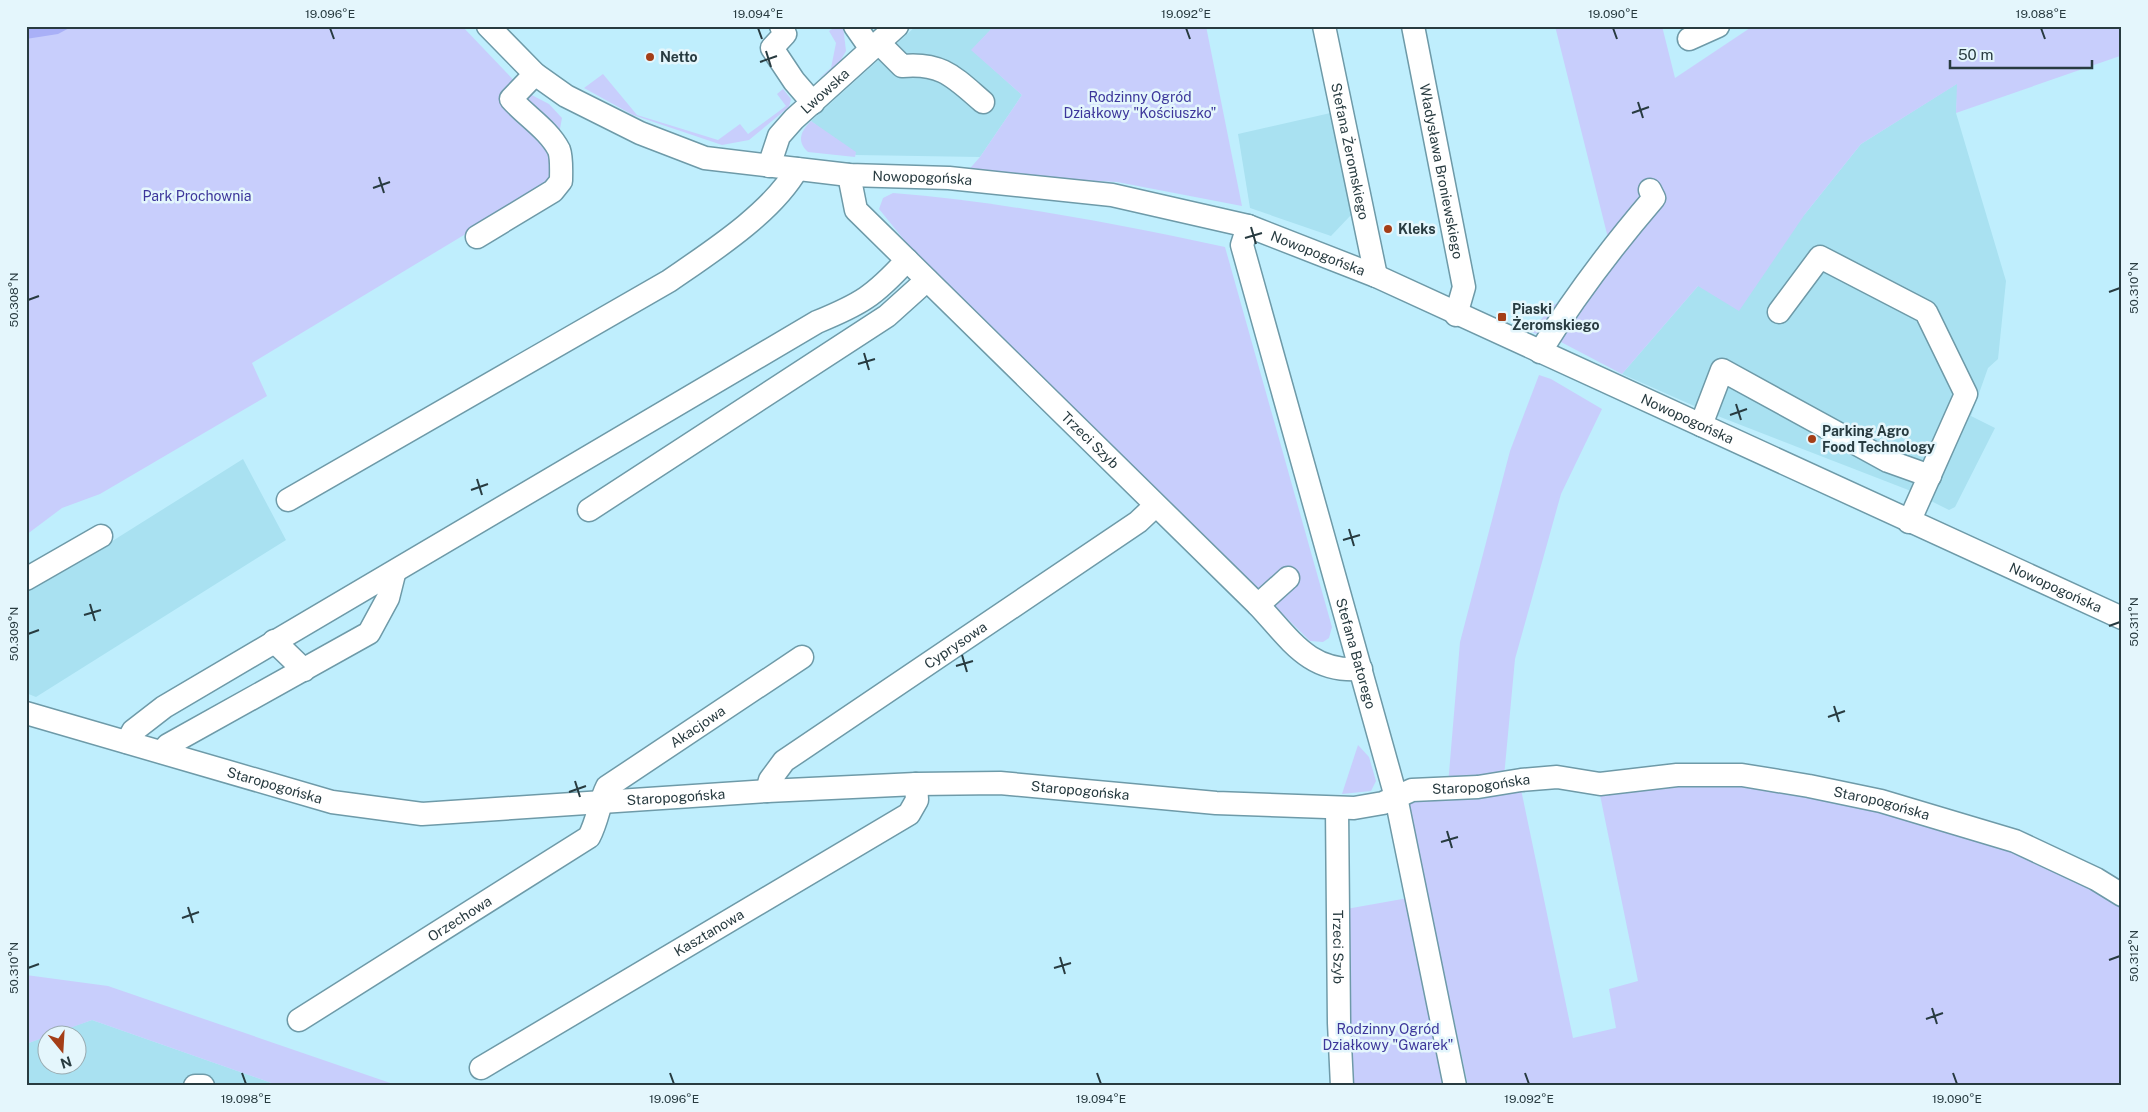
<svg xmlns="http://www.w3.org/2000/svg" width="2148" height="1112" font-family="'Public Sans',sans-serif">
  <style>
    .built { fill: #a9e1f1 }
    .green { fill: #c8cefc }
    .forest { fill: #a9b0f7 }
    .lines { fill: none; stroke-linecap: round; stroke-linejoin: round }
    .minor-casing { stroke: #6e9aa8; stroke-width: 25 }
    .minor { stroke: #fff; stroke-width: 22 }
    .ticks { fill: none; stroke: #283b40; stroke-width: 2 }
    .poi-dot { fill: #a43e17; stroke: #e4f6fc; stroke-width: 2 }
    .labels { text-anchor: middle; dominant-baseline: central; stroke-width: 5; stroke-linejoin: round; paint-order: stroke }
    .poi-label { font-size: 14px; font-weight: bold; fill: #283b40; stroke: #e4f6fc; text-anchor: start }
    .street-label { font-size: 14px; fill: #283b40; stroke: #e4f6fc }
    .park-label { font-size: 14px; fill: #3d379b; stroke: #e4f6fc }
    .neatline { fill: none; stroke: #283b40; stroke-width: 2 }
    .ticks-label { font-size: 12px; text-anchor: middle; fill: #283b40 }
  </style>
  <rect width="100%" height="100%" fill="#bfeefd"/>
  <g class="built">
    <path d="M916 26H994L972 50 1022 95 980 157 856 155 811 121Z"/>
    <path d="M1958 83 1956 113 2006 281 1998 359 1988 368 1971 416 1995 428 1955 507 1949 510 1911 491 1710 413 1622 374 1698 286 1805 214 1861 144Z"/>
    <path d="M1335 112 1351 215 1331 236 1250 208 1238 134Z"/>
    <path d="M243 459 286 540 36 697 26 693V591L106 545Z"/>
    <path d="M92 1020 280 1086H26V1044L47 1036 48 1064H78V1034H51Z"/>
  </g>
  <g class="green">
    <path d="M26 26H462L524 91 549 104 562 118 550 183 252 363 267 396 100 494 62 508 26 535Z"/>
    <path d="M837 26H843L846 51 838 65 818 79 831 68 836 43 829 31Z"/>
    <path d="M994 26H1206L1242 206 1117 182 965 174 980 157 1022 95 971 50Z"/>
    <path d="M1555 26H1662L1675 78 1753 26H2122V57L2120 56 1956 113 1957 84 1861 144 1805 214 1739 311 1698 286 1622 374 1559 341 1531 332 1552 306 1567 297 1609 242Z"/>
    <path d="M603 74 637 115 718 140 740 124 748 134 786 106 777 94 783 89 791 99 789 107 749 140 722 145 633 115 584 88Z"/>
    <path d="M811 121 856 152 855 157 808 152C796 141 801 131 811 121Z"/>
    <path d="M893 193C1005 202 1116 224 1225 247L1332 627 1329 638 1323 642 1310 641 918 257 879 209 883 198Z"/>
    <path d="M1539 375 1551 379 1602 409 1561 494 1515 659 1504 777 1518 775 1573 1038 1616 1028 1609 989 1638 981 1599 790 1734 780 1879 808 2013 846 2122 903V1086H1468L1410 812 1400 787 1448 785 1460 642 1510 451Z"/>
    <path d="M1358 745 1369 757 1376 781 1371 791 1342 794Z"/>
    <path d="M1408 898 1448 1086H1342L1335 911Z"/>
    <path d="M26 975 108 986 399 1086H280L92 1020 26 1044Z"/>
  </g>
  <path class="forest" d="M26 26H73L58 34 26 39Z"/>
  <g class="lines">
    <defs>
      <g id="minor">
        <path id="s1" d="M488 26 535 74 566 96 640 133 705 158 849 175 949 178 1112 195 1248 226 1376 276 2122 618"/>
        <path d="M781 26 785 34 772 48 794 81 813 103"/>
        <path d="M855 26 871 49"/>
        <path id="s2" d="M1324 26 1376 276"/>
        <path id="s3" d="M1413 26 1464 287 1456 315"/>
        <path d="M1689 39 1718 26"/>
        <path d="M879 43 902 66C942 62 955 78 983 102"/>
        <path id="s4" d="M769 166 779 136 794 119 897 26"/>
        <path id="s5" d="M849 175 856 210 1258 605C1291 640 1309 673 1361 669"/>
        <path id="s6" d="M1248 226 1242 245 1396 797 1455 1086"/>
        <path d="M477 237 553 191 561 181C561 172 562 158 559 150 549 130 526 116 511 99L535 74"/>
        <path d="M1779 312 1820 257 1926 312 1966 394 1909 522"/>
        <path d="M1540 352C1574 297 1612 247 1654 198L1650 190"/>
        <path d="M1701 425 1722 370 1888 461 1930 476"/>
        <path d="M288 500 669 281C711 252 772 213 797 169"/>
        <path d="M589 510 887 316 927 280"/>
        <path d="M26 579 101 536"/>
        <path d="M1258 605 1288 578"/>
        <path d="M274 641 304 670"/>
        <path id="s7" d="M26 713 332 802 422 814 767 791 916 784 1000 783 1216 803 1354 808 1383 803 1412 790 1478 787 1521 780 1557 777 1600 784 1677 775H1742L1809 786 1881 801 2015 841 2096 879 2122 895"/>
        <path d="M127 742 133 731 164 707 817 322C861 304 874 296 907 260"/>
        <path d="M162 752 168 745 369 633 388 598 394 574"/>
        <path id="s8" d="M767 791 770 780 784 761 1138 522 1155 506"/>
        <path id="s9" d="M1337 808 1339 1023 1342 1086"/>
        <path id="s10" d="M299 1020 589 837C598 820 599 803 607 787L802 657"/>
        <path id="s11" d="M481 1068 909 814 917 800 916 784"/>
        <path d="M195 1086H203"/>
      </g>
    </defs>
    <use href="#minor" class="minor-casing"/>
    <use href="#minor" class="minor"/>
  </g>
  <path class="ticks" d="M330 28 334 39M758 28 762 39M1186 28 1190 39M1613 28 1617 39M2041 28 2045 39M766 51 771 67M760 62 777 56M1638 102 1643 118M1632 113 1649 107M379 177 384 193M373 188 390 182M1251 227 1256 244M1245 238 1262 233M2109 292 2120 288M28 300 39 296M864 353 869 370M858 364 875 359M1736 404 1741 420M1730 415 1747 409M477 479 482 495M471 490 488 484M1349 529 1354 546M1343 540 1360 535M90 604 95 621M84 615 101 610M2109 626 2120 622M28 634 39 630M962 655 967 672M956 666 973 661M1834 706 1839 722M1828 717 1845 711M575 781 580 797M569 792 586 786M1447 831 1452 848M1441 842 1458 837M188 907 193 923M182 918 199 912M1060 957 1065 974M2109 960 2120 956M28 968 39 964M1054 968 1071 963M1932 1008 1937 1024M1926 1019 1943 1013M242 1073 246 1084M670 1073 674 1084M1097 1073 1101 1084M1525 1073 1529 1084M1953 1073 1957 1084"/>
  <g class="poi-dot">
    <circle cx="650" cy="57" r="5"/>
    <circle cx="1388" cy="229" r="5"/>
    <rect x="1497" y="312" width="10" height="10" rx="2.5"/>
    <circle cx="1812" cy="439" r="5"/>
  </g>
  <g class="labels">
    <g class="poi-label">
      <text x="660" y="57">Netto</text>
      <text x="1398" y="229">Kleks</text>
      <text x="1512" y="309">Piaski<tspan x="1512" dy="16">Żeromskiego</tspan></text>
      <text x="1822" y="431">Parking Agro<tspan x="1822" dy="16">Food Technology</tspan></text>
    </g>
    <g class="street-label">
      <text stroke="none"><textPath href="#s4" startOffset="96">Lwowska</textPath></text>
      <text stroke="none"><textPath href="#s2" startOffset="128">Stefana Żeromskiego</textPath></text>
      <text stroke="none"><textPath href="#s3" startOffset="148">Władysława Broniewskiego</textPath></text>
      <text stroke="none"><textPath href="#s1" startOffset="476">Nowopogońska</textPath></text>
      <text stroke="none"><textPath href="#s1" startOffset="881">Nowopogońska</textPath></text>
      <text stroke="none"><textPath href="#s1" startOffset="1286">Nowopogońska</textPath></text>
      <text stroke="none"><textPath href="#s5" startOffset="364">Trzeci Szyb</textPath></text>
      <text stroke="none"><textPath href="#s1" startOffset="1691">Nowopogońska</textPath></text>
      <text stroke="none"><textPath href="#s8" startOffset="242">Cyprysowa</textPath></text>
      <text stroke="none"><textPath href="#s6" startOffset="444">Stefana Batorego</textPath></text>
      <text stroke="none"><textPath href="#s10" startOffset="505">Akacjowa</textPath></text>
      <text stroke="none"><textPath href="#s7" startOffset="1474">Staropogońska</textPath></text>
      <text stroke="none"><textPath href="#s7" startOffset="259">Staropogońska</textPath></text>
      <text stroke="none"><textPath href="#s7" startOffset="1069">Staropogońska</textPath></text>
      <text stroke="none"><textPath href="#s7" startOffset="664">Staropogońska</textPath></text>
      <text stroke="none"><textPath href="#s7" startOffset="1879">Staropogońska</textPath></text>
      <text stroke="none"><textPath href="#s10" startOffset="190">Orzechowa</textPath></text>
      <text stroke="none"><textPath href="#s11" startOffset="265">Kasztanowa</textPath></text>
      <text stroke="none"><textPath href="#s9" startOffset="139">Trzeci Szyb</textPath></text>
    </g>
    <g class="park-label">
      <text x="1140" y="97">Rodzinny Ogród<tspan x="1140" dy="16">Działkowy "Kościuszko"</tspan></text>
      <text x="197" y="196">Park Prochownia</text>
      <text x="1388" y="1029">Rodzinny Ogród<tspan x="1388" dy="16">Działkowy "Gwarek"</tspan></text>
    </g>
  </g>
  <rect width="2148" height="1112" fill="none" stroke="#e4f6fc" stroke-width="55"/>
  <g transform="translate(62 1050) rotate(162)"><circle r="24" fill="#e4f6fc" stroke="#99abb1"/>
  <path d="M0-4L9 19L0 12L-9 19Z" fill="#a43e17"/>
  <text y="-8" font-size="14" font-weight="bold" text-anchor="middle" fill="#283b40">N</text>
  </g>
  <path d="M1950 60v8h142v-8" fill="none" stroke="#283b40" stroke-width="2.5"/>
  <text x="1958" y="60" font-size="15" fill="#283b40" stroke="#e4f6fc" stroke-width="4" paint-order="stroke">50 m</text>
  <rect x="28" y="28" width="2092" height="1056" class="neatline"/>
  <g class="ticks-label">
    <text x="330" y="18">19.096°E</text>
    <text x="758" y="18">19.094°E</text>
    <text x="1186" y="18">19.092°E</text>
    <text x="1613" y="18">19.090°E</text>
    <text x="2041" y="18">19.088°E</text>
    <text transform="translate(2134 288) rotate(-90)" y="4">50.310°N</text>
    <text transform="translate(14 300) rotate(-90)" y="4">50.308°N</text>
    <text transform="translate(2134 622) rotate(-90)" y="4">50.311°N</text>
    <text transform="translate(14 634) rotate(-90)" y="4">50.309°N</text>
    <text transform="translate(2134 956) rotate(-90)" y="4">50.312°N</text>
    <text transform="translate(14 968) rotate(-90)" y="4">50.310°N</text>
    <text x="246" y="1103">19.098°E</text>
    <text x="674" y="1103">19.096°E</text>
    <text x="1101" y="1103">19.094°E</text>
    <text x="1529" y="1103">19.092°E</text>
    <text x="1957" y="1103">19.090°E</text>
  </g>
</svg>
